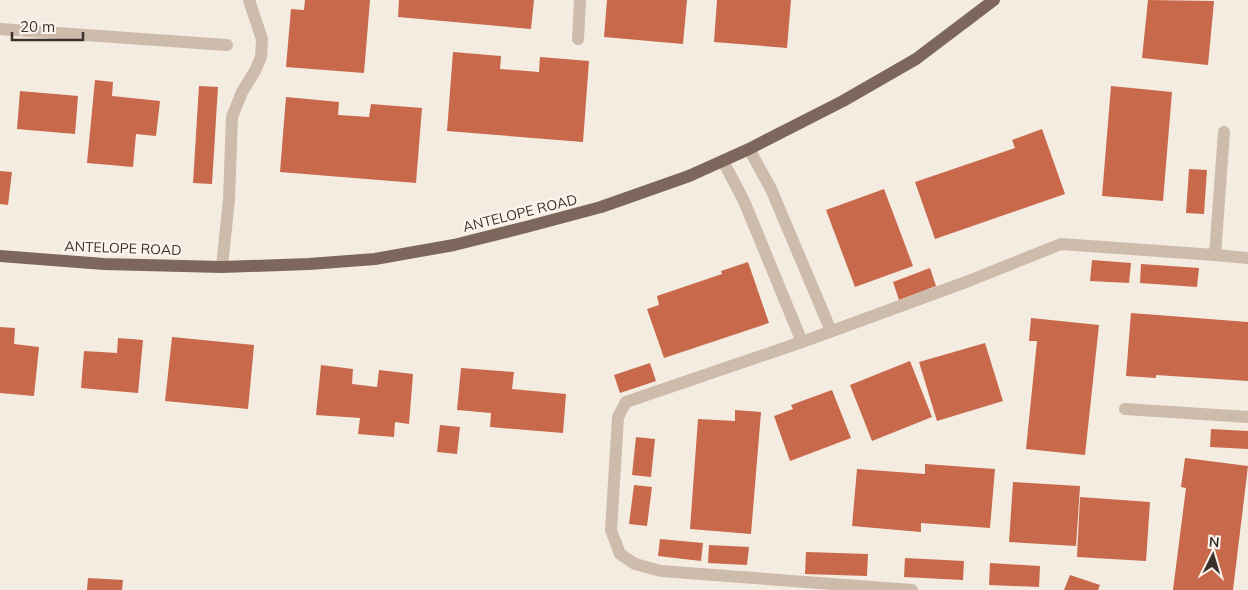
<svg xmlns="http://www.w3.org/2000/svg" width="1248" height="590" font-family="Mulish,sans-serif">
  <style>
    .building { fill: #c8694b }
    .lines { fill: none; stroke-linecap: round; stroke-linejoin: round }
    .minor { stroke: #cdbbac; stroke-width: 12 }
    .major { stroke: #7d675c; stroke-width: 12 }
    .labels { text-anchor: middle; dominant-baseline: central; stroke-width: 5; stroke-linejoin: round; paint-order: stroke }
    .street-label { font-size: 14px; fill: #3b302b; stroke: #fbf5ee }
  </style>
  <rect width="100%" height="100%" fill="#f4ebe1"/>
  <g class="building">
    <path d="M305 0H370L364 73 286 67 291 9 304 10Z"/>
    <path d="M399 0H534L531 29 398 17Z"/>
    <path d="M607 0H687L683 44 604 37Z"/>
    <path d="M717 0H791L787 48 714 42Z"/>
    <path d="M1148 0 1214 1 1208 65 1142 58Z"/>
    <path d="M453 52 501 56 500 69 539 72 540 57 589 61 583 142 447 131Z"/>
    <path d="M95 80 113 82 112 96 160 101 156 136 136 134 133 167 87 163Z"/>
    <path d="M199 86 218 87 212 184 193 183Z"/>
    <path d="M1111 86 1172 92 1163 201 1102 196Z"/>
    <path d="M20 91 78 96 75 134 17 129Z"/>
    <path d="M286 97 339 102 338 115 369 117 371 104 422 108 416 183 280 172Z"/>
    <path d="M1042 129 1065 194 935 239 915 182 1015 148 1012 140Z"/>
    <path d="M1189 169 1207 170 1204 214 1186 213Z"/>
    <path d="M0 171 12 172 8 205 0 204Z"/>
    <path d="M884 189 913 266 855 287 826 210Z"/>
    <path d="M1092 260 1131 263 1129 283 1090 281Z"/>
    <path d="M748 262 769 323 664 358 647 309 659 305 657 296 722 274 721 271Z"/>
    <path d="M1141 264 1199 268 1197 287 1140 283Z"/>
    <path d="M930 268 936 286 899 300 893 282Z"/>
    <path d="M1131 313 1248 322V381L1156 375V378L1126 376Z"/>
    <path d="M1031 318 1099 325 1085 455 1026 449 1037 341H1029Z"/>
    <path d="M0 327 15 328 14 344 39 347 34 396 0 393Z"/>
    <path d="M172 337 254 345 248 409 165 401Z"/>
    <path d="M118 338 143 340 138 393 81 388 84 351 117 353Z"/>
    <path d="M985 343 1003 401 937 421 919 362Z"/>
    <path d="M910 361 932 417 872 441 850 385Z"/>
    <path d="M650 363 656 381 620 393 614 375Z"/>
    <path d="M321 365 353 369 352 384 377 387 379 370 413 374 409 424 395 422 394 437 358 434 360 418 316 415Z"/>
    <path d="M461 368 514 372 512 389 566 394 563 433 490 427 491 413 457 410Z"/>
    <path d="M832 390 851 438 790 461 774 416 793 409 791 405Z"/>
    <path d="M735 410 761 412 751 534 690 529 698 419 735 421Z"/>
    <path d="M440 425 460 427 457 454 437 452Z"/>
    <path d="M1211 429 1248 431V449L1210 447Z"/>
    <path d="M636 437 655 439 651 477 632 475Z"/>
    <path d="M1185 458 1248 466 1233 590H1173L1186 488 1181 487Z"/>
    <path d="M925 464 995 469 990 528 921 523V532L852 526 857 469 925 474Z"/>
    <path d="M1013 482 1080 486 1076 546 1009 542Z"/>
    <path d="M634 485 652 487 647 526 629 524Z"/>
    <path d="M1080 497 1150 502 1146 561 1077 557Z"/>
    <path d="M660 539 703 543 701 561 658 556Z"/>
    <path d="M709 545 749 547 747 565 708 563Z"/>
    <path d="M806 552 868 554 867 576 805 574Z"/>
    <path d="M905 558 964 561 963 580 904 577Z"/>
    <path d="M990 563 1040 566 1039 587 989 585Z"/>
    <path d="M1070 575 1100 585 1098 590H1064Z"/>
    <path d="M88 578 123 580 122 590H87Z"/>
  </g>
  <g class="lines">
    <g class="minor">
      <path d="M0 29 227 45"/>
      <path d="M578 39 580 0"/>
      <path d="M749 149 771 189 831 331"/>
      <path d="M723 161 744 201 802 342"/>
      <path d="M1215 255 1224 132"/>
      <path d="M222 267 229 199 232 117 242 92 255 71 261 57 262 39 249 0"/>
      <path d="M1125 409 1248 417"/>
      <path d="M912 590 661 571 635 564 620 554 611 530 618 417 626 402 802 342 966 282 1061 244 1215 255 1248 258"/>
    </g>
    <path class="major" d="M0 256 104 264 222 267 309 264 375 259 454 245 526 227 601 207 689 176 749 149 843 101 916 59 994 0"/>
  </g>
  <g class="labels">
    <g class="street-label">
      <text transform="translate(520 213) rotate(-14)">ANTELOPE ROAD</text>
      <text transform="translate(123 248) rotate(2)">ANTELOPE ROAD</text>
    </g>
  </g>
  <g transform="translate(1213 555) rotate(5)" stroke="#fbf5ee" stroke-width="4" paint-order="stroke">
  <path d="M0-4L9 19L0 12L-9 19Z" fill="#3b302b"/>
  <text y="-8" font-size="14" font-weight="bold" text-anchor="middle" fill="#3b302b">N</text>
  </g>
  <path d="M12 32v8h71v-8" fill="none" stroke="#3b302b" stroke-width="2.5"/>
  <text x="20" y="32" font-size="15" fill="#3b302b" stroke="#fbf5ee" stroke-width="4" paint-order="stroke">20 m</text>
</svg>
